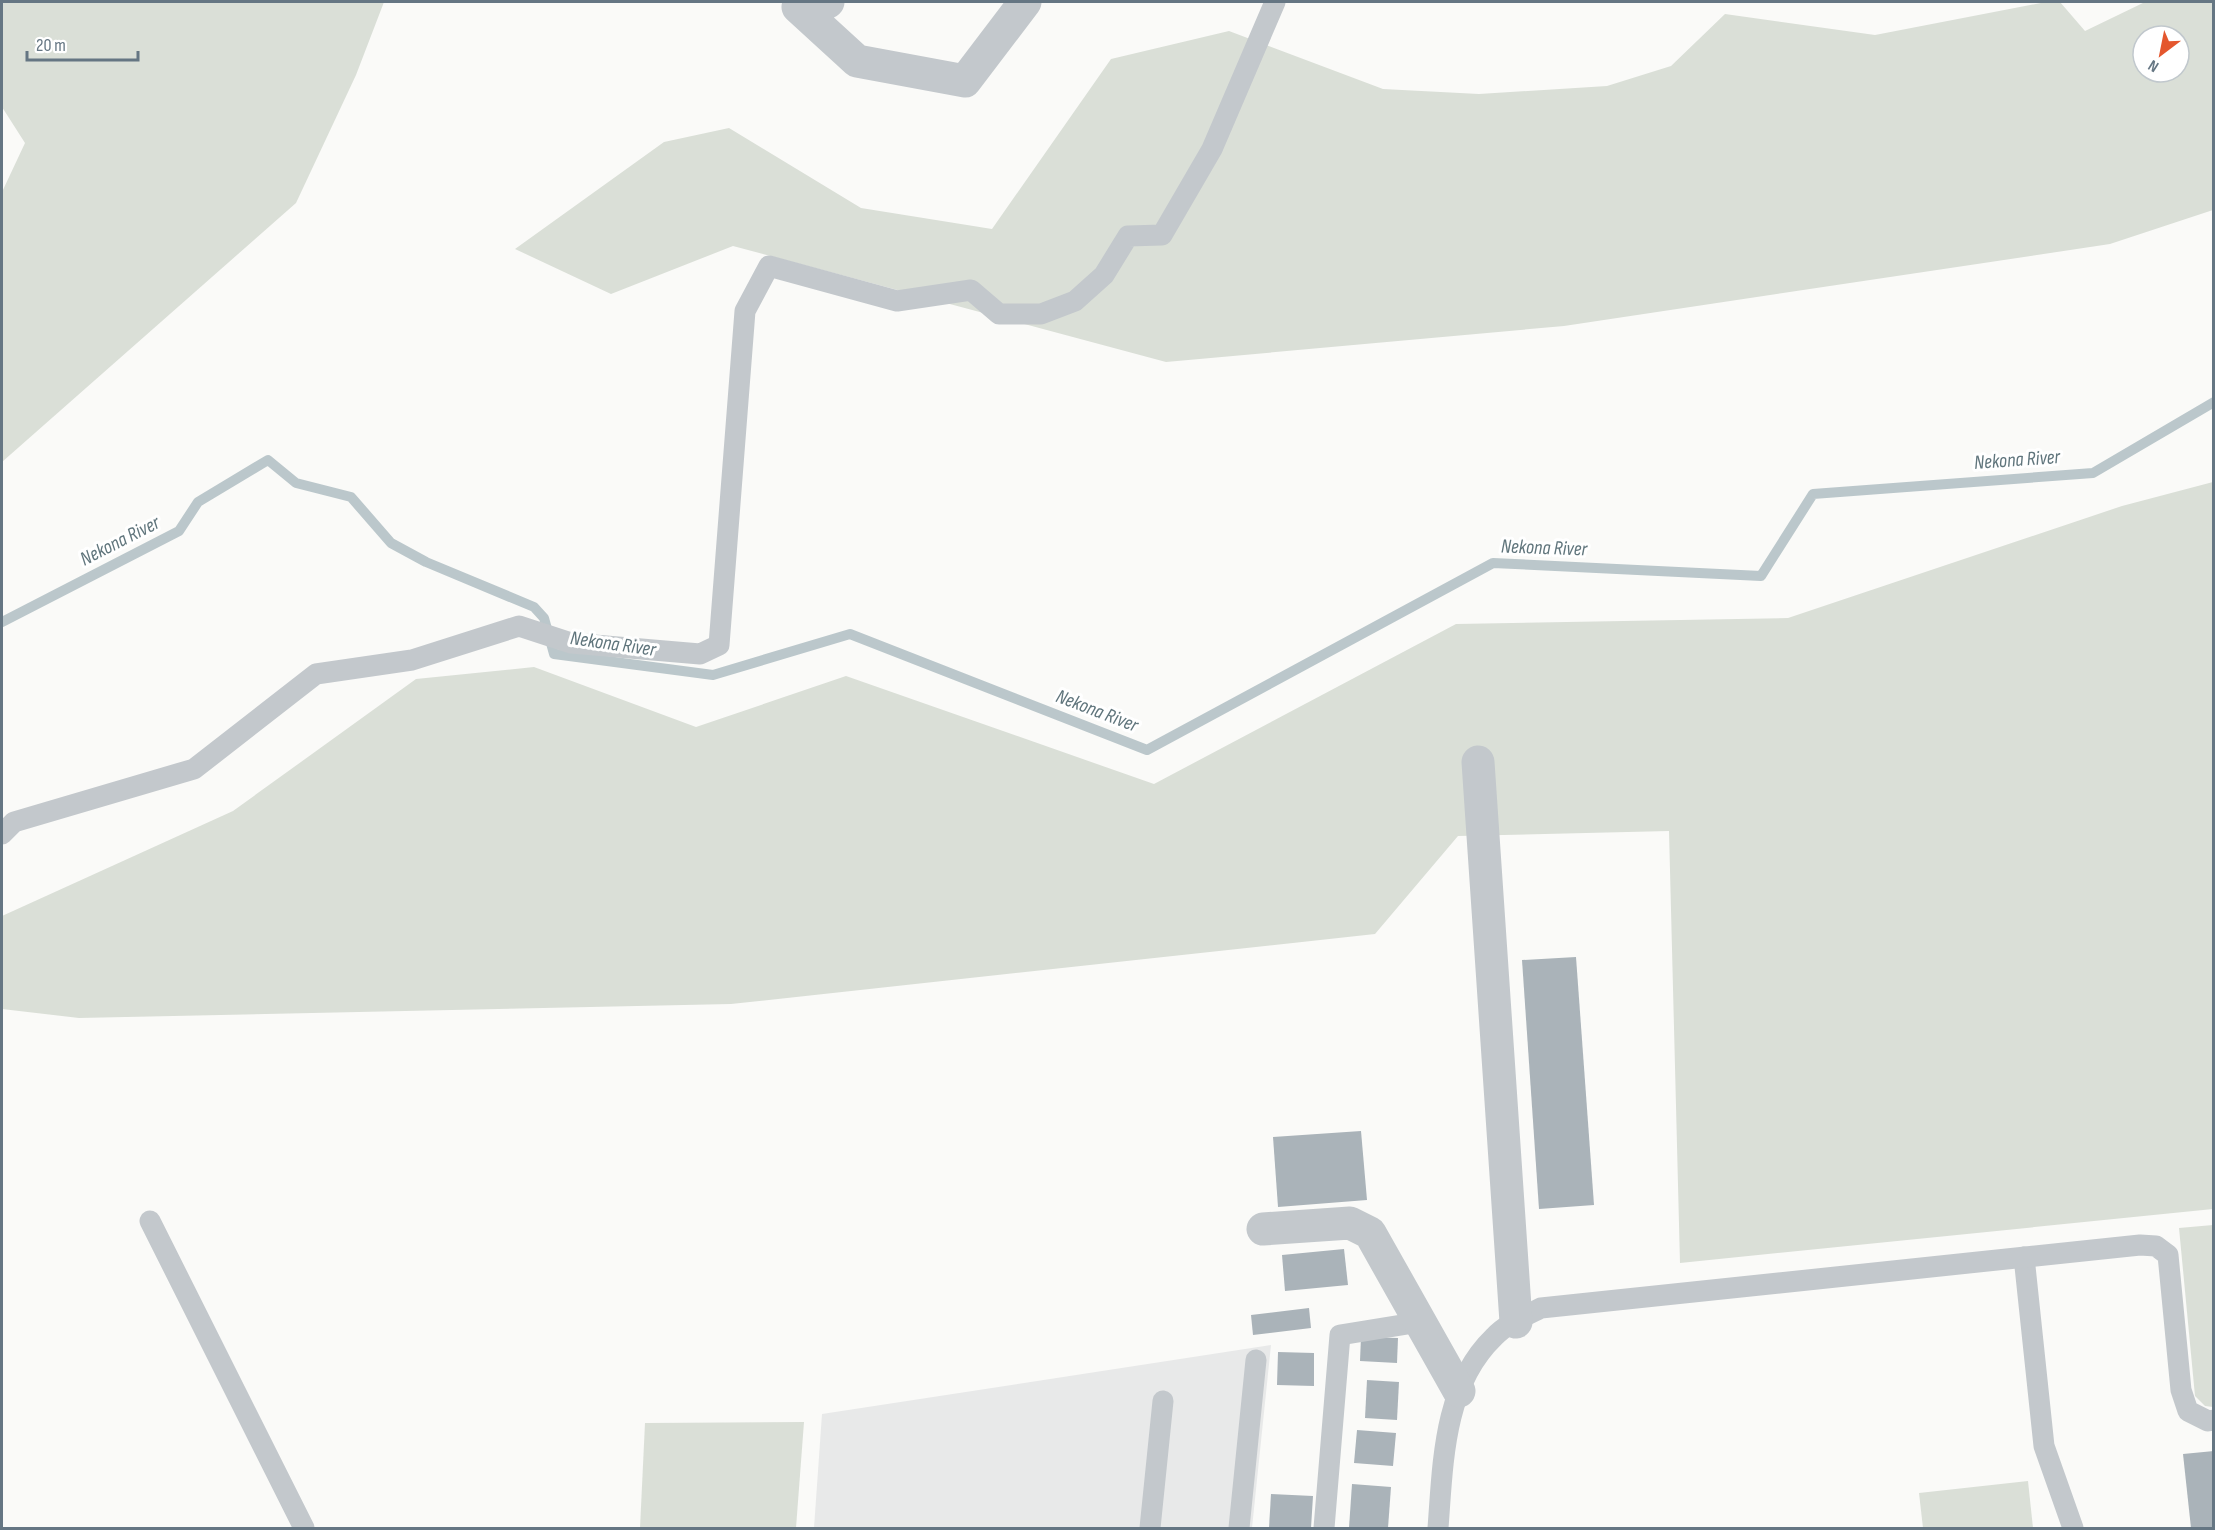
<svg xmlns="http://www.w3.org/2000/svg" width="2215" height="1530" font-family="'Sofia Sans Condensed',sans-serif">
  <style>
    .built { fill: #e8e9e9 }
    .green { fill: #dadfd7; fill-rule: evenodd }
    .lines { fill: none; stroke-linecap: round; stroke-linejoin: round }
    .stream { stroke: #bbc7cb; stroke-width: 10 }
    .building { fill: #aab3b9 }
    .service { stroke: #c3c8cc; stroke-width: 21 }
    .minor { stroke: #c3c8cc; stroke-width: 33 }
    .labels { text-anchor: middle; dominant-baseline: central; stroke-width: 6; stroke-linejoin: round; paint-order: stroke }
    .water-label { font-size: 20px; font-style: italic; fill: #60757c; stroke: #fff }
  </style>
  <rect width="100%" height="100%" fill="#fafaf8"/>
  <path class="built" d="M1271 1345 1252 1528H814L822 1414Z"/>
  <g class="green">
    <path d="M2 2H384L356 75 296 203 2 462V192L25 143 2 107Z"/>
    <path d="M2046 2H2060L2085 31 2145 2H2213V210L2110 244 1564 326 1166 362 733 246 611 294 515 249 664 142 729 128 861 208 992 229 1111 59 1229 31 1383 89 1479 94 1607 86 1671 66 1725 14 1875 35ZM2143 36H2179V72H2143Z"/>
    <path d="M2213 482V1209L1680 1263 1669 831 1458 836 1375 934 731 1004 79 1018 2 1009V916L233 811 416 679 534 667 696 727 846 676 1154 784 1456 624 1788 618 2122 506Z"/>
    <path d="M2213 1225H2214L2213 1407 2205 1406 2195 1396 2179 1228Z"/>
    <path d="M804 1422 796 1528H640L645 1423Z"/>
    <path d="M2028 1481 2033 1528H1923L1919 1493Z"/>
  </g>
  <g class="lines">
    <path class="stream" d="M2 622 179 531 198 502 268 460 296 483 351 497 391 543 426 562 534 607 544 618 554 654 713 675 850 634 1147 750 1493 563 1761 576 1813 494 2093 473 2214 402"/>
  </g>
  <g class="building">
    <path d="M1576 957 1594 1205 1539 1209 1522 960Z"/>
    <path d="M1361 1131 1367 1200 1278 1207 1273 1137Z"/>
    <path d="M1344 1249 1348 1285 1285 1291 1282 1255Z"/>
    <path d="M1309 1308 1311 1328 1253 1335 1251 1315Z"/>
    <path d="M1361 1337 1398 1338 1397 1363 1360 1361Z"/>
    <path d="M1278 1352 1314 1353V1386L1277 1385Z"/>
    <path d="M1367 1380 1399 1382 1397 1420 1365 1418Z"/>
    <path d="M1357 1430 1396 1433 1393 1466 1354 1463Z"/>
    <path d="M2214 1451V1528H2191L2183 1454Z"/>
    <path d="M1352 1484 1391 1487 1388 1528H1349Z"/>
    <path d="M1271 1494 1313 1496 1311 1528H1269Z"/>
  </g>
  <g class="lines">
    <g class="service">
      <path d="M2 834 14 822 194 769 316 674 412 660 519 626 571 643 700 654 719 645 745 311 769 266 897 301 971 290 999 314H1041L1075 301 1104 275 1128 236 1162 235 1212 149 1275 2"/>
      <path d="M150 1221 304 1528"/>
      <path d="M2024 1257 2044 1446 2073 1528"/>
      <path d="M1150 1528 1163 1401"/>
      <path d="M1239 1528 1256 1360"/>
      <path d="M1324 1528 1340 1335 1420 1322"/>
      <path d="M1438 1528C1443 1464 1443 1386 1494 1337 1506 1324 1525 1316 1541 1308L2140 1245 2156 1246 2168 1255 2181 1390 2188 1411 2208 1421 2214 1420"/>
    </g>
    <g class="minor">
      <path d="M828 2 798 7 857 61 965 81 1025 2"/>
      <path d="M1478 762 1516 1322"/>
      <path d="M1263 1229 1350 1223 1370 1233 1459 1391"/>
    </g>
  </g>
  <g class="labels">
    <g class="water-label">
      <text transform="translate(2017 460) rotate(-4)">Nekona River</text>
      <text transform="translate(120 541) rotate(-27)">Nekona River</text>
      <text transform="translate(1544 548) rotate(2)">Nekona River</text>
      <text transform="translate(613 644) rotate(8)">Nekona River</text>
      <text transform="translate(1097 711) rotate(21)">Nekona River</text>
    </g>
  </g>
  <rect width="2215" height="1530" fill="none" stroke="#657683" stroke-width="6"/>
  <g transform="translate(2161 54) rotate(212)"><circle r="28" fill="#ffffff" stroke="#c1c8cd" stroke-width="1.5"/>
  <path d="M0-4.5L10 22L0 15L-10 22Z" fill="#e4572e"/>
  <text y="-9" font-size="16" font-weight="bold" text-anchor="middle" fill="#657683">N</text>
  </g>
  <path d="M27 51v9h111v-9" fill="none" stroke="#657683" stroke-width="3"/>
  <text x="36" y="51" font-size="18" fill="#657683" stroke="#ffffff" stroke-width="4.5" paint-order="stroke">20 m</text>
</svg>
